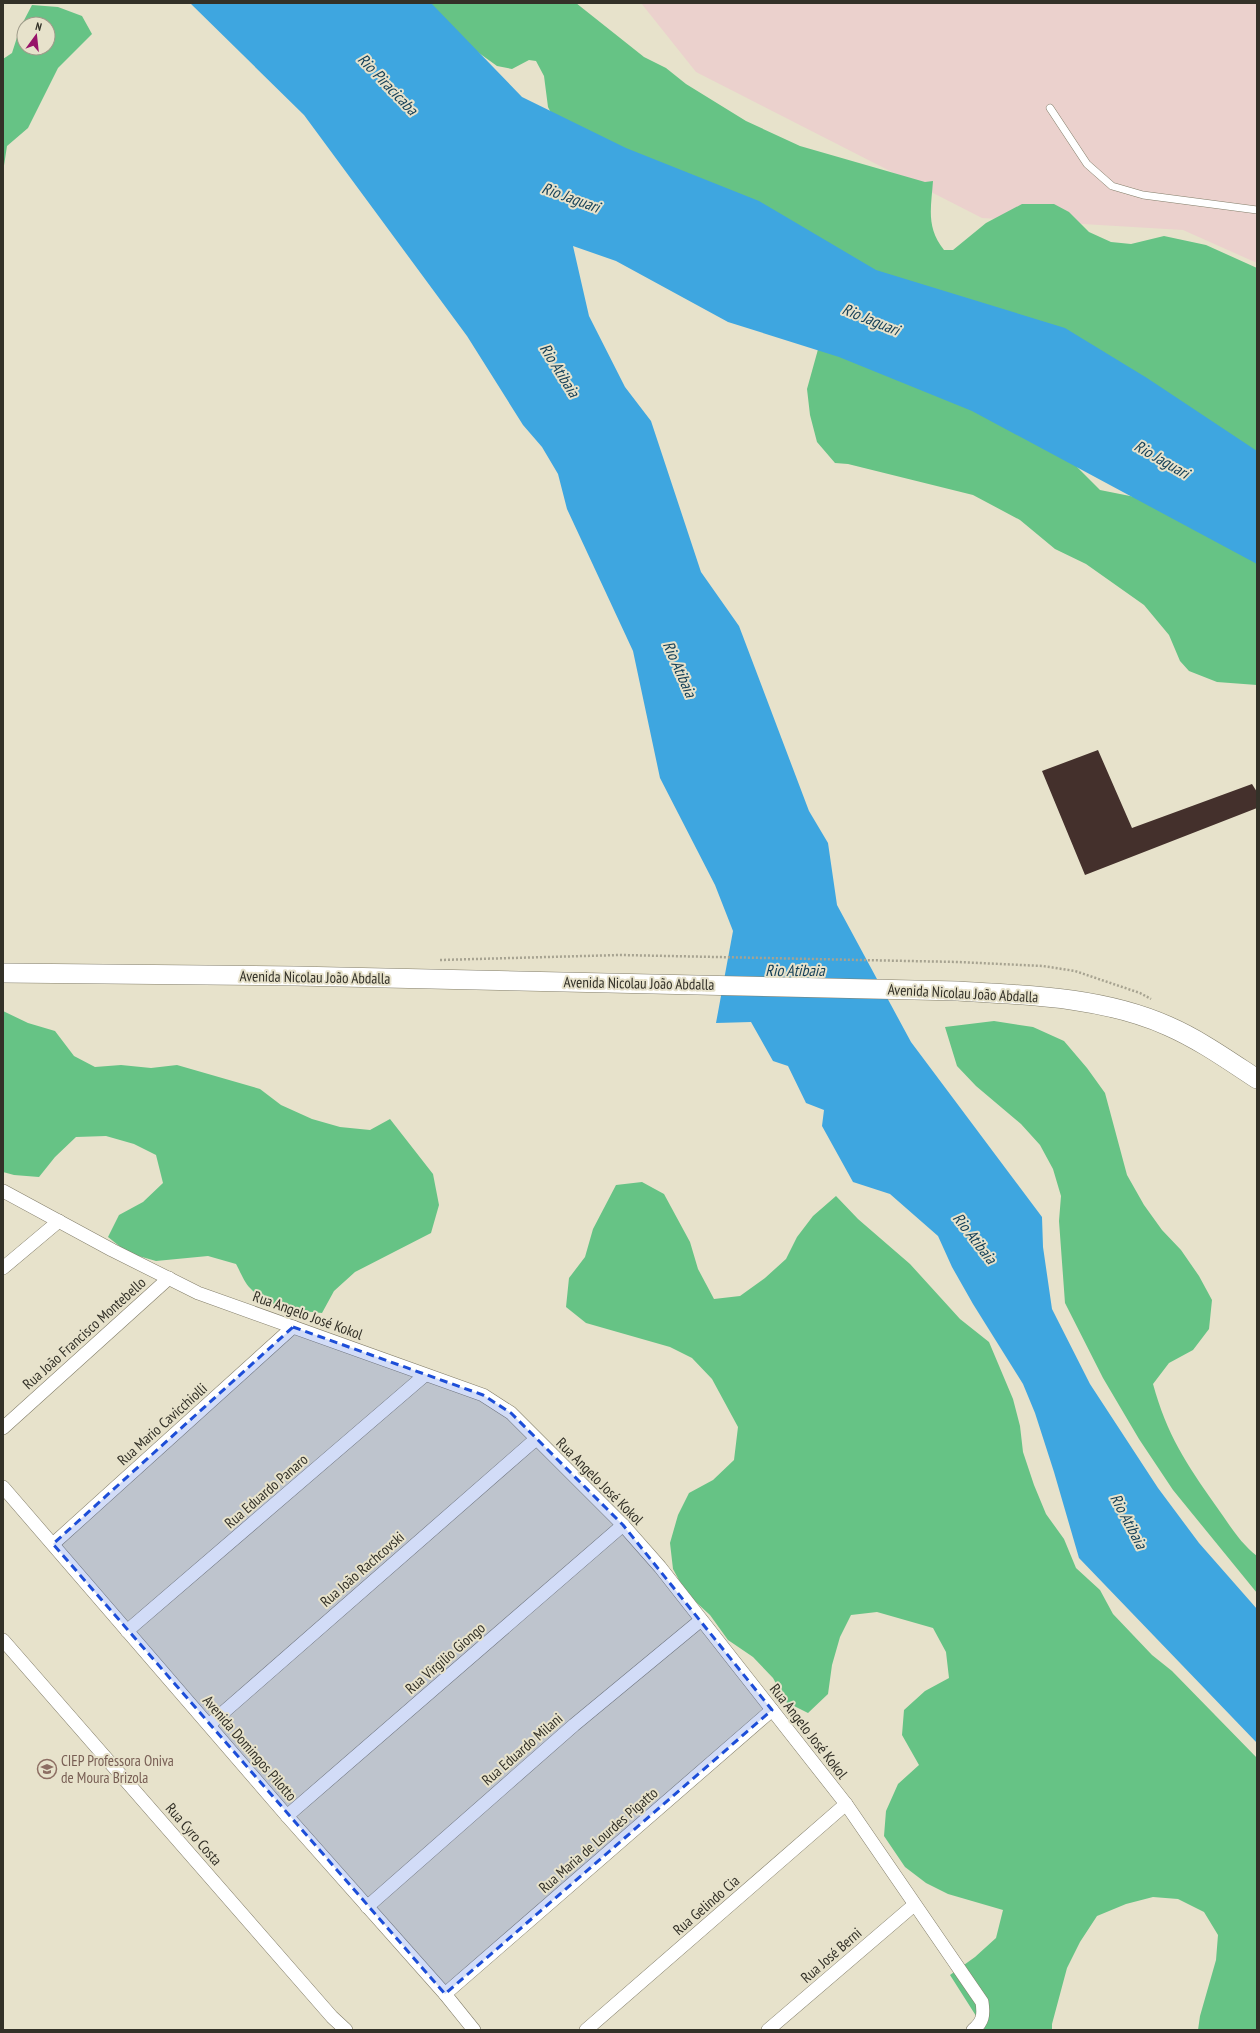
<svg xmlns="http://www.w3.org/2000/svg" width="1260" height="2033" font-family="'PT Sans Narrow',sans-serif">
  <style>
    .industrial { fill: #ebd1cd }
    .forest { fill: #66c385; fill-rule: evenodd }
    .water { fill: #3ea6e0 }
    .building { fill: #44302c }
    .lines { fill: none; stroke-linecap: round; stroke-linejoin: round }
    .service-casing { stroke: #837e6a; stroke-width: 8 }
    .minor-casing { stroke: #837e6a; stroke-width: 14 }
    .secondary-casing { stroke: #837e6a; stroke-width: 20 }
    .path { stroke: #a7a391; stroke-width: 2.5; stroke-dasharray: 2 2; stroke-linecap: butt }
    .service { stroke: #fff; stroke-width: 7 }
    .minor { stroke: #fff; stroke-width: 13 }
    .secondary { stroke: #fff; stroke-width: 19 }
    .marked { fill: #1d4ed8; fill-opacity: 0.2; stroke: #1d4ed8; stroke-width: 3; stroke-dasharray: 8 5; stroke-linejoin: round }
    .labels { text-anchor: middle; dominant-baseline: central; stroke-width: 4; stroke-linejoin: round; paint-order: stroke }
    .street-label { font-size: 15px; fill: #333128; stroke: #e7e2cb }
    .education-label { font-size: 15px; fill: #785e54; stroke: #e7e2cb; text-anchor: start }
    .water-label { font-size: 16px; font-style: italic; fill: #133e56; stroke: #e7e2cb }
  </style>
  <rect width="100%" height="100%" fill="#e7e2cb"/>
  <path class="industrial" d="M641 3H1257V263L1183 230 982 218 696 72Z"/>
  <g class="forest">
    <path d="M418 3H576L644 57 666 68 686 84 746 121 800 146 925 182 933 181C931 209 926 227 944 250H953L986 223 1022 204H1054L1069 212 1089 232 1111 242 1131 244 1164 236 1206 245 1257 268V488L560 131 548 107 544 76 536 61 529 60 512 69 497 66 429 17Z"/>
    <path d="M32 5 58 7 82 16 92 34 58 68 28 128 7 146 3 172V59L12 53 20 28ZM24 24H48V48H24Z"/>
    <path d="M822 335 1067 457 1100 490 1150 500 1257 557V685L1217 682 1189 671 1180 661 1169 635 1144 605 1086 564 1055 549 1020 520 973 495 848 464 835 463 817 442 810 415 807 389Z"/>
    <path d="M3 1011 28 1023 55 1031 74 1056 95 1067 121 1065 151 1068 177 1065 260 1089 281 1105 312 1119 340 1127 370 1130 390 1119 433 1174 439 1205 431 1233 355 1272 334 1291 322 1313C296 1311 269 1308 250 1288 244 1282 240 1271 236 1264L208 1256 156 1261 128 1253 108 1237 119 1215 143 1202 163 1183 156 1155 134 1144 106 1136 76 1137 55 1157 39 1177 14 1175 3 1172Z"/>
    <path d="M994 1021 1033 1027 1064 1041 1087 1068 1105 1093 1127 1175 1144 1205 1162 1230 1181 1250 1199 1276 1212 1300 1209 1329 1193 1350 1169 1363 1153 1384C1167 1435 1186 1463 1216 1506 1229 1524 1239 1542 1257 1556V1593L1173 1490 1139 1439 1103 1378 1065 1303 1059 1221 1061 1196 1053 1169 1040 1145 1021 1124 976 1086 957 1066 945 1027Z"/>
    <path d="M642 1182 664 1194 690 1242 698 1269 714 1299 740 1296 765 1278 786 1259 797 1237 813 1216 836 1196 858 1219 910 1264 960 1319 989 1342 1013 1399 1020 1426 1023 1452 1034 1485 1046 1514 1064 1539 1076 1568 1100 1590 1113 1614 1152 1655 1172 1671 1257 1758V2030H1198L1200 2016 1216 1960 1218 1935 1204 1912 1178 1899 1153 1897 1126 1904 1097 1916 1080 1942 1067 1968 1052 2024V2030H985L950 1975 975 1957 996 1938 1003 1910 948 1894 926 1883 905 1867 884 1836 886 1811 898 1784 919 1765 902 1735 904 1710 925 1691 949 1678 946 1652 933 1628 877 1612 851 1615 840 1637 832 1665 828 1694 808 1713 786 1702 773 1678 753 1657 728 1640 710 1615 686 1593 673 1569 670 1543 678 1515 689 1493 713 1480 734 1460 738 1427 712 1379 692 1358 670 1347 586 1323 566 1307 569 1278 585 1257 593 1229 616 1185Z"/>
  </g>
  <path class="water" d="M190 3H431L522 97 626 148 759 201 876 270 1065 328 1147 378 1257 451V564L972 411 839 357 728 322 616 261 573 246 589 316 625 387 651 421 701 572 739 626 809 811 828 843 837 905 911 1042 1042 1217 1043 1247 1052 1309 1090 1384 1158 1488 1199 1543 1257 1609V1743L1079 1558 1054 1472 1035 1413 1023 1384 973 1304 952 1267 938 1236 890 1194 853 1182 822 1126 824 1110 806 1103 788 1066 773 1061 751 1022 716 1023 733 931 715 885 660 778 633 651 567 509 558 474 542 447 523 425 467 336 304 115Z"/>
  <path class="building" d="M1098 750 1132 828 1252 784 1257 792V808L1085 875 1042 771Z"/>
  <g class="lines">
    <defs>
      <path id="service" d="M1050 108 1087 164 1112 186 1143 195 1257 210"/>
      <g id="minor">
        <path d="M3 1191 112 1250 198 1293 483 1395 511 1413 623 1525 660 1567 846 1804 982 2002C984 2015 983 2022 973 2030"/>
        <path d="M3 1268 59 1221"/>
        <path d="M3 1428 169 1278"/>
        <path d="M3 1487 287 1816 445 1994 474 2030"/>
        <path d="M53 1544 293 1327"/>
        <path d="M127 1631 425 1375"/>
        <path d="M3 1640 332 2017 346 2030"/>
        <path d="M210 1724 536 1439"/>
        <path d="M287 1816 623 1525"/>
        <path d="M367 1907 574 1725 701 1620"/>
        <path d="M445 1994 772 1710"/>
        <path d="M586 2030 846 1804"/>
        <path d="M768 2030 914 1905"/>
      </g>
      <path id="secondary" d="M3 973 295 976 958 991C1028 995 1103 997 1168 1026 1200 1040 1228 1060 1257 1079"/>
    </defs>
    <use href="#service" class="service-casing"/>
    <use href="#minor" class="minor-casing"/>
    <use href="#secondary" class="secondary-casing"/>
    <path class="path" d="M440 960 620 955 958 962 1043 966 1075 971 1140 993 1151 999"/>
    <use href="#service" class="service"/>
    <use href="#minor" class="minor"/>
    <use href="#secondary" class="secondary"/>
  </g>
  <path class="marked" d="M293 1327 483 1395 511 1413 623 1525 772 1710 445 1994 53 1544Z"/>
  <defs>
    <symbol id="school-ring" viewBox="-11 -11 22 22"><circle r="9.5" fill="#e7e2cb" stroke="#8d6e63" stroke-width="1.5"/><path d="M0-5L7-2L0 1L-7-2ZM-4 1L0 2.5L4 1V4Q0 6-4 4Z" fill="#8d6e63"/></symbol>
  </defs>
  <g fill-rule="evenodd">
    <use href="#school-ring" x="36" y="1758" width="22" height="22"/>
  </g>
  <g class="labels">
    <g class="street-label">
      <text transform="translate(315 977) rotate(1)">Avenida Nicolau João Abdalla</text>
      <text transform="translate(639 983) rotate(1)">Avenida Nicolau João Abdalla</text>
      <text transform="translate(963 993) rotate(3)">Avenida Nicolau João Abdalla</text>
      <text transform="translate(308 1315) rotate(20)">Rua Angelo José Kokol</text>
      <text transform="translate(84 1333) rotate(-42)">Rua João Francisco Montebello</text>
      <text transform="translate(162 1424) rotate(-42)">Rua Mario Cavicchiolli</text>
      <text transform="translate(600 1481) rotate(45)">Rua Angelo José Kokol</text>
      <text transform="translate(266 1491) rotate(-41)">Rua Eduardo Panaro</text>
      <text transform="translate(362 1569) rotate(-41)">Rua João Rachcovski</text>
      <text transform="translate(445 1658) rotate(-41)">Rua Virgilio Giongo</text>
      <text transform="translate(809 1731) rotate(52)">Rua Angelo José Kokol</text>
      <text transform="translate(250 1748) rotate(49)">Avenida Domingos Pilotto</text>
      <text transform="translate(522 1749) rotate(-41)">Rua Eduardo Milani</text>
      <text transform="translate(194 1834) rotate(49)">Rua Cyro Costa</text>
      <text transform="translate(598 1840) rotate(-41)">Rua Maria de Lourdes Pigatto</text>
      <text transform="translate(706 1905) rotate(-41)">Rua Gelindo Cia</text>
      <text transform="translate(831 1955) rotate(-41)">Rua José Berni</text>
    </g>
    <g class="education-label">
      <text x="61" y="1760">CIEP Professora Oniva<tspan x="61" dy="17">de Moura Brizola</tspan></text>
    </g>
    <g class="water-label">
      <text transform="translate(388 84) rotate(46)">Rio Piracicaba</text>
      <text transform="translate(571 197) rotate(20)">Rio Jaguari</text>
      <text transform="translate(871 319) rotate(22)">Rio Jaguari</text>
      <text transform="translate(560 370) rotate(58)">Rio Atibaia</text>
      <text transform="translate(1162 459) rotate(30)">Rio Jaguari</text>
      <text transform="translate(680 669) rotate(66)">Rio Atibaia</text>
      <text x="795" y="970">Rio Atibaia</text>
      <text transform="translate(975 1238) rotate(52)">Rio Atibaia</text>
      <text transform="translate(1129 1521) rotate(62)">Rio Atibaia</text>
    </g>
  </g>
  <rect width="1260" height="2033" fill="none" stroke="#333128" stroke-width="8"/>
  <g transform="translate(36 36) rotate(15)"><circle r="19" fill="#e7e2cb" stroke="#9f9b8a"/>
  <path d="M0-3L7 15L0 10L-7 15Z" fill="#971369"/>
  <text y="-6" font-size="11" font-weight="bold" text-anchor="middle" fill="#333128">N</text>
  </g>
</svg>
